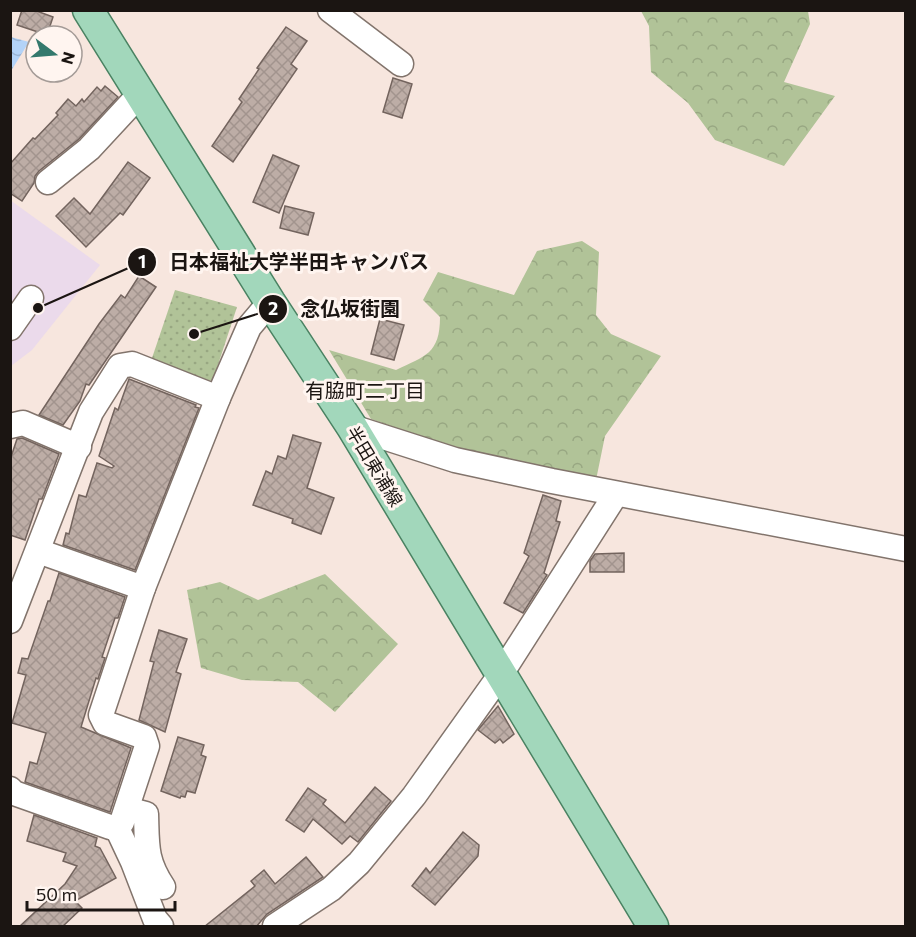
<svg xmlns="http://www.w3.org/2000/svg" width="916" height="937" font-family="Commissioner,'Noto Sans JP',sans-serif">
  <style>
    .education { fill: #ebdaeb }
    .forest { fill: url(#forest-crowns) }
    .park { fill: url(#park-dots) }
    .water { fill: url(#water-waves) }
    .building { fill: url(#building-cross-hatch); stroke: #73645e; stroke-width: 1.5 }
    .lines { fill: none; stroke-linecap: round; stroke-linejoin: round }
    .minor-casing { stroke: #82746c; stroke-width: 27 }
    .major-casing { stroke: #4a8262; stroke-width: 33 }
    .minor { stroke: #fff; stroke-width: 24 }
    .major { stroke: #a2d7bb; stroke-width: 30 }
    .labels { text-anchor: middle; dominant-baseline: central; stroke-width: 6; stroke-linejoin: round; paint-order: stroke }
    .street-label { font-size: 18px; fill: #1b1512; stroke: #fff5f0 }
    .neighbourhood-label { font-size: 20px; fill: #1b1512; stroke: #fff5f0 }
    .leader { fill: none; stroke: #1b1512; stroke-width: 2 }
    .callout-dot { fill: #1b1512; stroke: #fff5f0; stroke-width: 2 }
    .mark-label { font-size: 18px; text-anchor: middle; font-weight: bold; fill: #fff }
    .callout-label { font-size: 20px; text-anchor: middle; font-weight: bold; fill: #1b1512; stroke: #fff5f0; stroke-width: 6; stroke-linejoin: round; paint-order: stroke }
  </style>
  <defs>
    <pattern id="forest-crowns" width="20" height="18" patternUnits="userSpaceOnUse" patternTransform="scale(1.5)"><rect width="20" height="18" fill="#b1c398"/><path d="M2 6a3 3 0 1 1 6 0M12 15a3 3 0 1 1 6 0" fill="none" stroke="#98a782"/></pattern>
    <pattern id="park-dots" width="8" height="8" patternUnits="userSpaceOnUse" patternTransform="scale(1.5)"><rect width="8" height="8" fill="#b1c398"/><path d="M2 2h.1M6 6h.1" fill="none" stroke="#98a782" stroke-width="1.8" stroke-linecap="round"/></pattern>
    <pattern id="water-waves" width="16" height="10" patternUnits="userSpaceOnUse" patternTransform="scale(1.5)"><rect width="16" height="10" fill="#b3d3f8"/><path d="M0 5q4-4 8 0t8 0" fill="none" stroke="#99b4d4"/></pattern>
    <pattern id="building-cross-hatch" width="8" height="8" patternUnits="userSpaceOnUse" patternTransform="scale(1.5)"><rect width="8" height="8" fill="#bdada6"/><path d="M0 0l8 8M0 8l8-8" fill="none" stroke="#a2948e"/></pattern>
  </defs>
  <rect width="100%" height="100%" fill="#f7e6de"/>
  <path class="education" d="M10 200 100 265 32 350 11 366Z"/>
  <g class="forest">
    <path d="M641 11H808L810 24 784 82 835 96 784 166 715 140 688 103 651 72 649 26Z"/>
    <path d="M582 241 599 252 596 315 611 334 661 356 605 436 596 480 455 449 371 419 329 350 396 370C425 356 440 354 440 317L423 300 438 272 514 295 537 251Z"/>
    <path d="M325 574 398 644 335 712 298 682 242 680 201 668 187 590 220 582 258 600Z"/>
  </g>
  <path class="park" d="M175 290 237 307 213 380 208 381 151 361Z"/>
  <path class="water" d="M11 37 29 42 11 71 10 37Z"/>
  <g class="building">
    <path d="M22 10H34L53 17 47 35 17 25Z"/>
    <path d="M286 27 307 41 291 64 297 69 233 162 212 146 242 102 239 99 259 69 257 68Z"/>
    <path d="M393 78 412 84 402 118 383 112Z"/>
    <path d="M105 86 118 97 79 139 39 171 35 176 34 183 22 201 10 193V164L33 138 35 139 58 115 56 113 68 99 76 106 82 99 84 102 97 87 101 91Z"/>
    <path d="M273 155 299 166 279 213 253 202Z"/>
    <path d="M128 162 150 178 123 215 120 213 86 247 56 216 74 198 90 214Z"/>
    <path d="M285 206 314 213 308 235 280 228Z"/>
    <path d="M139 276 156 287 89 385 86 384 80 401 63 425 39 415 99 324 121 295 125 298Z"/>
    <path d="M380 319 404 325 394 360 371 354Z"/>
    <path d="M129 379 196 405 195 407 199 408 135 570 63 545 66 533 69 534 79 495 86 497 97 463 112 468 114 466 99 456 115 408 118 410Z"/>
    <path d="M293 435 321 443 307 488 334 498 321 534 292 523 293 519 253 505 266 471 272 474 278 456 286 459Z"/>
    <path d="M22 438 59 454 42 499H39L25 540 10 535 11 457 17 439Z"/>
    <path d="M543 495 561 501 556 521 560 522 544 573 547 575 523 613 504 603 529 556 524 553Z"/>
    <path d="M624 553V572H590V561L595 554Z"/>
    <path d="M59 573 125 597 118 618H115L102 657 105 658 98 679 96 678 81 727 131 748 110 812 25 782 30 762 37 764 46 733 12 723 26 675 18 673 22 658 28 659 48 601H50Z"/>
    <path d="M159 630 187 639 176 672 181 674 165 732 139 720 154 662 150 661Z"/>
    <path d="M498 706 514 734 503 743 500 739 495 743 478 730Z"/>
    <path d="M178 737 204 745 201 755 206 757 195 793 187 791 185 797 181 796 180 798 161 791Z"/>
    <path d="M375 787 391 801 358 842 350 836 342 844 313 819 304 832 286 820 308 788 326 800 323 804 345 823Z"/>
    <path d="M34 815 97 838 95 846 100 848 116 878 75 901 82 908 62 927H19L65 884 77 866 63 861 66 853 27 841Z"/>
    <path d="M463 832 479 845 478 856 435 905 412 886 426 868 430 873Z"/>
    <path d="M306 857 323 877 267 914 256 927H204L255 886 251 881 264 870 275 884Z"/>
  </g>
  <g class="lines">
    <defs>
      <g id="minor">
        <path d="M330 10 401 64"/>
        <path d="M48 182 89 149 140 94"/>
        <path d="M10 328 31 298"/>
        <path d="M10 426 23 423 79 447"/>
        <path d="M352 427 455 460 552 481 906 549"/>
        <path d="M38 551 143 588"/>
        <path d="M10 621 91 412 120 366 132 364 218 398"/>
        <path d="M10 789 14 793 110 827 117 828 122 822 147 746 144 737 105 723 101 715 143 588 218 398 249 327 270 302"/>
        <path d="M127 809 146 814C147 845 145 860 163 887"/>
        <path d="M117 828 133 862 155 919 161 926"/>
        <path d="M275 926 331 889 359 863 414 796 501 674 616 494"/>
      </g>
      <path id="major" d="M88 10 270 302 352 427 653 926"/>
    </defs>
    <use href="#minor" class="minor-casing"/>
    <use href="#major" class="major-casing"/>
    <use href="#minor" class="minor"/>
    <use href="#major" class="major"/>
  </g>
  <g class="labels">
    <g class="street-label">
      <text transform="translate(375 466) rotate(59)">半田東浦線</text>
    </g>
    <g class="neighbourhood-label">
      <text x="365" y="390">有脇町二丁目</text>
    </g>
  </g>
  <path class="leader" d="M38 308L142 262M194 334L273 309"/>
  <g class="callout-dot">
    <circle cx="38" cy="308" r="6"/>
    <circle cx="194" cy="334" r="6"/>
    <circle cx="142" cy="262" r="15"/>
    <circle cx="273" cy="309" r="15"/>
  </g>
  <g class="mark-label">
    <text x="142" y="268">1</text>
    <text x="273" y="315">2</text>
  </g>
  <g class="callout-label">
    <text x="299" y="269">日本福祉大学半田キャンパス</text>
    <text x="350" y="316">念仏坂街園</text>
  </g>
  <rect width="916" height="937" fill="none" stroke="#1b1512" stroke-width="24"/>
  <g transform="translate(54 54) rotate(106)"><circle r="28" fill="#fff5f0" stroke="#a49b97" stroke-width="1.5"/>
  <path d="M0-4.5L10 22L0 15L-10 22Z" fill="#34796d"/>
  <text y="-9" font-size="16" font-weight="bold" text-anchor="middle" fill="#1b1512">N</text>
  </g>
  <path d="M27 901v9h148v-9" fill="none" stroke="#1b1512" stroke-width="3"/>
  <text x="36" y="901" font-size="18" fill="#1b1512" stroke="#fff5f0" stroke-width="4.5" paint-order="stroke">50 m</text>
</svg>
